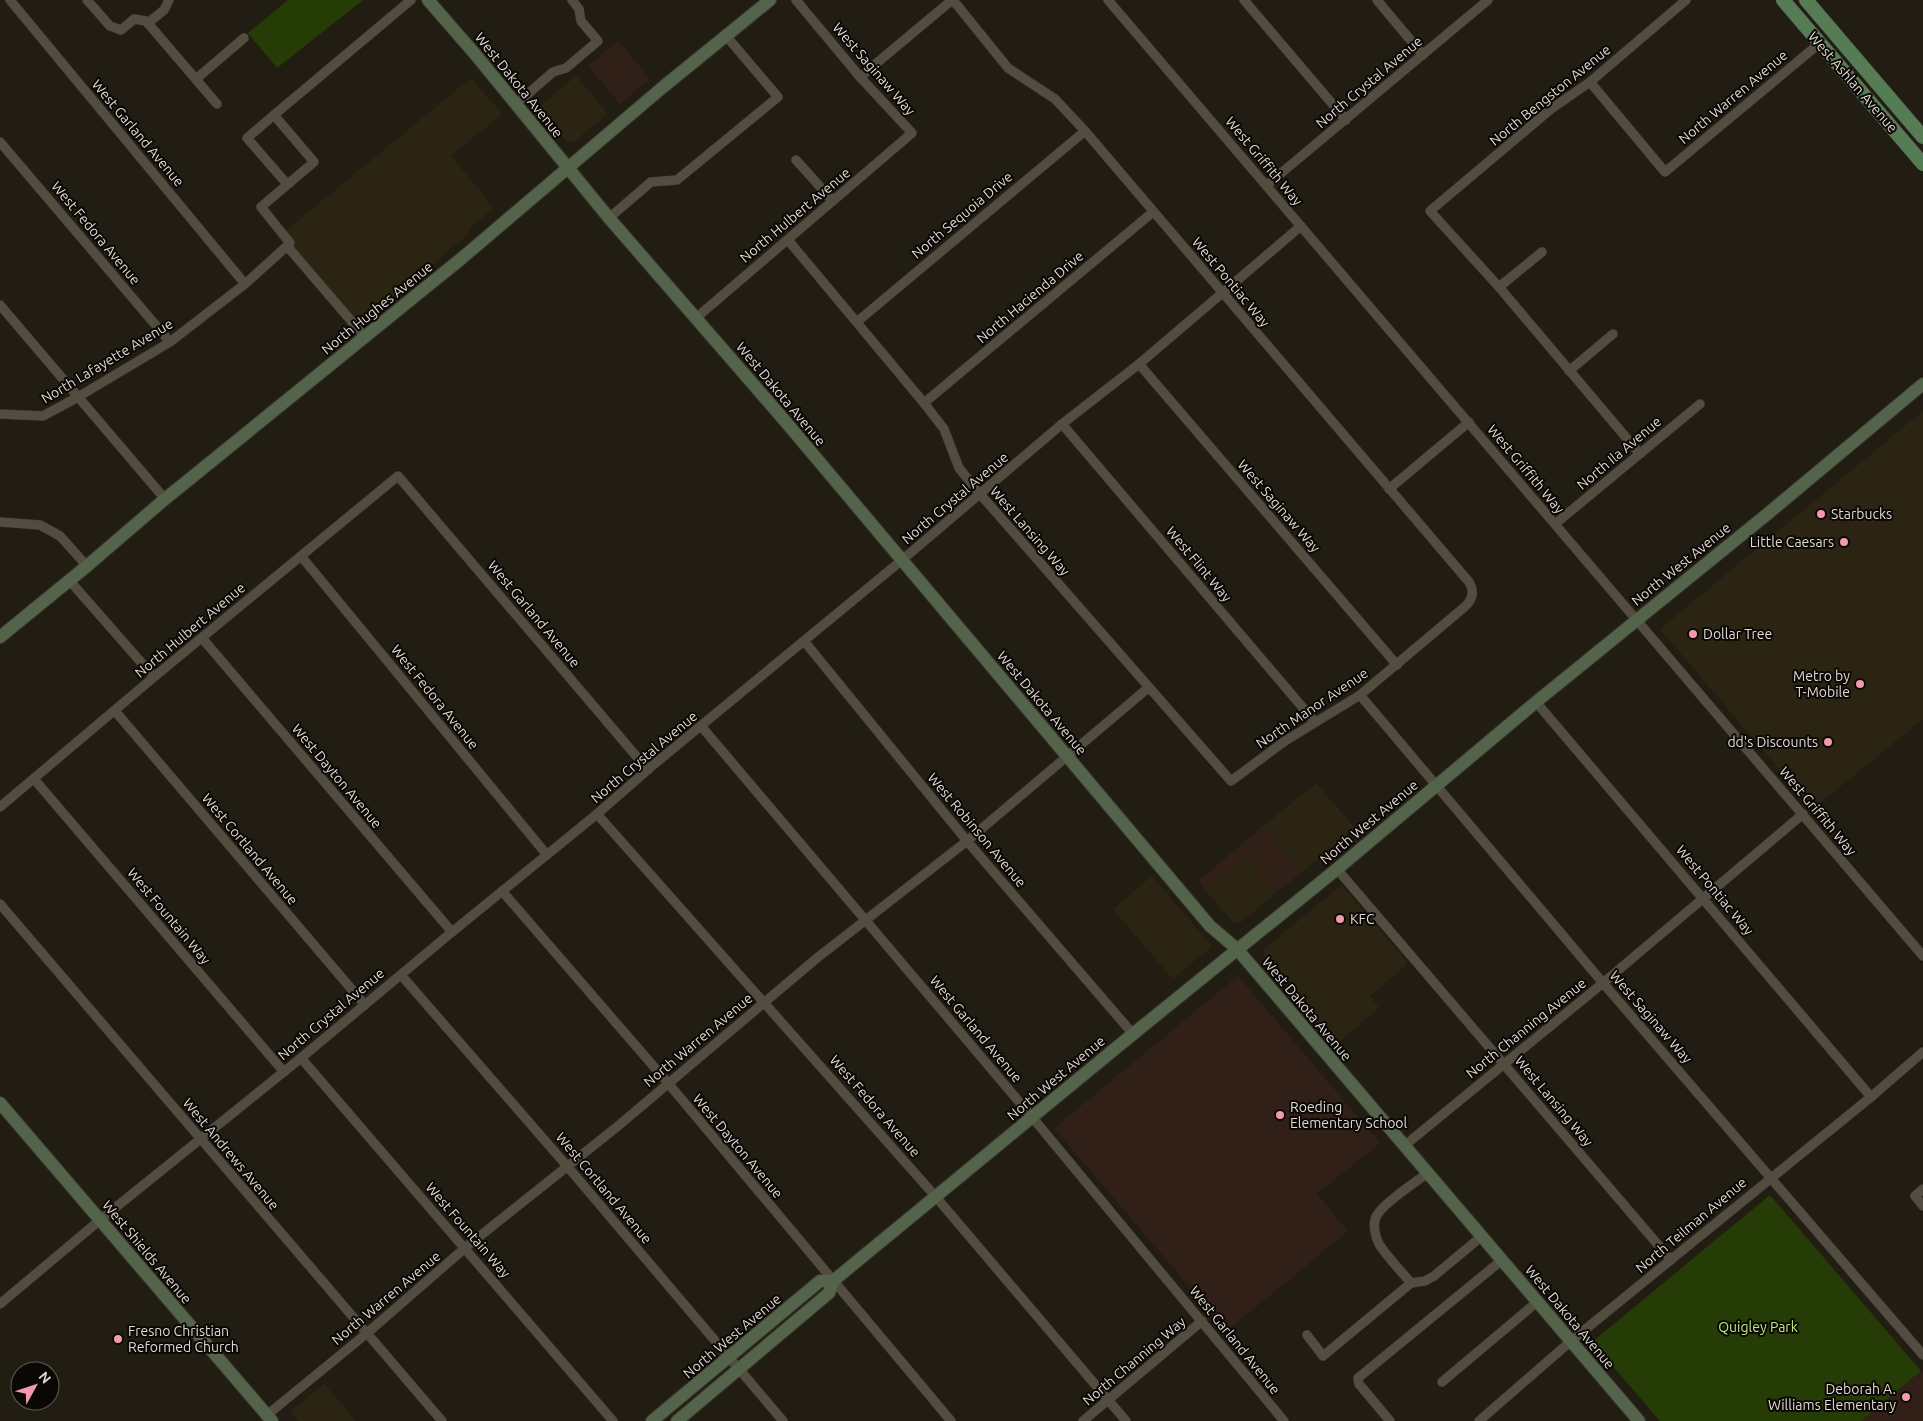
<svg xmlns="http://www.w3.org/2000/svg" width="1923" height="1421" font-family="Ubuntu,sans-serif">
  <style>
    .built { fill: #2c2413 }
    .education { fill: #312018 }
    .green { fill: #263c06 }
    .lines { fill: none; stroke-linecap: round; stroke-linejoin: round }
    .street-casing { stroke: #3a362f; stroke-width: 10 }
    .secondary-casing { stroke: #3a362f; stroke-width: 14 }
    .primary-casing { stroke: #3a362f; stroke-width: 15 }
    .street { stroke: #534d41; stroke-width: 9 }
    .secondary { stroke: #54644a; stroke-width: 12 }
    .primary { stroke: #557c54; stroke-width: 14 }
    .poi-dot { fill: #f29aac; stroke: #0a0704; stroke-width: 2 }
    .labels { text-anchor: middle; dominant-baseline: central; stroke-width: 4; stroke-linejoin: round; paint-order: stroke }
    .street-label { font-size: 14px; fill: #dfdbd4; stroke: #0a0704 }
    .poi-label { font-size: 14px; fill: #dfdbd4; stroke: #0a0704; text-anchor: start }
    .park-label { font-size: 14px; fill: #b8ee7b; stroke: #0a0704 }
  </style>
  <rect width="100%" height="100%" fill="#221d12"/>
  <g class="built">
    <path d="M576 76 608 114 573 142H567L538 108Z"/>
    <path d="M471 78 502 114 451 156 494 208 468 229 471 232 356 328 278 237Z"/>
    <path d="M1923 411V719L1813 809 1660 629Z"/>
    <path d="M1316 783 1355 828 1302 872 1261 828Z"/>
    <path d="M1245 855 1277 892 1240 923H1234L1204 889Z"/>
    <path d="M1152 876 1212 946 1173 979 1113 909Z"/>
    <path d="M1343 887 1408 963 1370 996 1379 1008 1337 1044 1264 958 1263 950 1338 888Z"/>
    <path d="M324 1384 339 1401 356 1421H298L292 1414V1410Z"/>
  </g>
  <g class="education">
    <path d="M618 41 650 79 620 104 588 66Z"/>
    <path d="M1261 828 1302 872 1277 892 1245 855 1204 889 1198 881Z"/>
    <path d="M1238 976 1380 1143 1317 1194 1348 1231 1227 1331 1054 1128Z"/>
    <path d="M1921 1371 1923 1373V1421H1861Z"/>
  </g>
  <g class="green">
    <path d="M288 0H363L277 68 248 33Z"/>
    <path d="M1770 1195 1921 1371 1861 1421H1660L1592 1342Z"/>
  </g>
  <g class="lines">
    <defs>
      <g id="street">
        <path d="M10 0 245 284"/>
        <path d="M87 0 110 26 121 30 134 19 146 21 217 104"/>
        <path d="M1108 0 1923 956"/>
        <path d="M1244 0 1346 120"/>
        <path d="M1377 0 1423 55"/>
        <path d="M148 23 164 10 169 0"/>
        <path d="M860 77 952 0"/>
        <path d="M196 79 244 38"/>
        <path d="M1590 82 1665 172 1820 43"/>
        <path d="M515 105 553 72 566 68 598 41 581 21 579 9 572 0"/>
        <path d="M274 115 247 138 287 184"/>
        <path d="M0 142 170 342"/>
        <path d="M796 160 833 201"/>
        <path d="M1267 185 1488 0"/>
        <path d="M609 218 651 182 677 180 778 97 727 37"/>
        <path d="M788 240 924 403 944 429 959 468 980 494 1231 781 1285 741 1360 695 1461 610C1471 602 1476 594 1469 582L1085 131 1055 99 1008 68 953 0"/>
        <path d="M290 243 261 207 314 162 274 115 411 0"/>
        <path d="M1499 287 1542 252"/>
        <path d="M0 305 165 499"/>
        <path d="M696 318 912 133 860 77 796 0"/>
        <path d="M858 321 1085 131"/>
        <path d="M1139 364 1397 665"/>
        <path d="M1569 371 1613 334"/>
        <path d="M924 403 1153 212"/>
        <path d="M0 414 43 416 78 397 170 342 245 284 287 246 365 337"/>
        <path d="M1062 424 1315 722"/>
        <path d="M1640 454 1499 287 1430 211 1551 109 1590 82 1686 0"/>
        <path d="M1389 489 1469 422"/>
        <path d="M0 522 40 525 60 536 87 566"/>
        <path d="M1555 524 1700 404"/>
        <path d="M301 556 547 855"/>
        <path d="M69 580 154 677"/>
        <path d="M202 638 452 932"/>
        <path d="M804 641 967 841 1133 1034"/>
        <path d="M1360 695 1603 983 1923 1355"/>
        <path d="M1536 702 1871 1097"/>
        <path d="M115 711 365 1005"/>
        <path d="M701 726 1032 1117 1284 1421"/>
        <path d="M34 779 284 1072"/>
        <path d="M0 807 154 677 398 476 648 770"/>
        <path d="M597 814 936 1197 1126 1421"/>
        <path d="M1337 869 1671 1260"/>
        <path d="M502 891 668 1083 951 1421"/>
        <path d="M0 904 442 1421"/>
        <path d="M401 975 567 1166 783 1421"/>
        <path d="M301 1058 613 1421"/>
        <path d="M1404 1146 1603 983 1803 814"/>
        <path d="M1923 1189 1915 1196 1923 1206"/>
        <path d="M1411 1283C1401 1271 1388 1258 1379 1244 1375 1236 1372 1223 1377 1215 1384 1203 1415 1182 1428 1173"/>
        <path d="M0 1304 100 1220 301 1058 452 932 597 814 652 766 902 560 1062 424 1139 364 1301 226"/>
        <path d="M1307 1335 1323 1356 1411 1283 1425 1281 1434 1276 1482 1236"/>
        <path d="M1442 1382 1537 1302"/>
        <path d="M267 1415 366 1334 465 1248 618 1126 817 958 967 841 1148 688"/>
        <path d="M1083 1421 1202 1321"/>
        <path d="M1390 1421 1359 1384 1358 1378 1502 1260"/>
        <path d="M1479 1421 1571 1341 1871 1097 1923 1052"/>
      </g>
      <g id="secondary">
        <path d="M428 0 475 54 609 218 785 421 1210 926 1237 949 1639 1421"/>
        <path d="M0 637 87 566 165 499 462 258 663 87 770 0"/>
        <path d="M0 1103 272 1421"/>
        <path d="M652 1421 820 1281H833"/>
        <path d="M677 1421 829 1293 833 1281 1133 1034 1337 869 1536 702 1771 511 1923 384"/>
      </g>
      <g id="primary">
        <path d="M1783 0 1923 164"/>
        <path d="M1806 0 1923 137"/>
      </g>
    </defs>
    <use href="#street" class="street-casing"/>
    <use href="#secondary" class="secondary-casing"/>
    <use href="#primary" class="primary-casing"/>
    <use href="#street" class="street"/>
    <use href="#secondary" class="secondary"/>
    <use href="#primary" class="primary"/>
  </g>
  <g class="poi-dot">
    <circle cx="1821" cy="514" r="5"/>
    <circle cx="1844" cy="542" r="5"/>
    <circle cx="1693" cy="634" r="5"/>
    <circle cx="1860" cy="684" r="5"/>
    <circle cx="1828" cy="742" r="5"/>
    <circle cx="1340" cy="919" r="5"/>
    <circle cx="1280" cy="1115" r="5"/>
    <circle cx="118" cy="1339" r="5"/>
    <circle cx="1906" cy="1397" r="5"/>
  </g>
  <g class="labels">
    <g class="street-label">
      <text transform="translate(874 69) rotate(49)">West Saginaw Way</text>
      <text transform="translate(1369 82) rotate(-40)">North Crystal Avenue</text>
      <text transform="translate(1853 82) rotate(49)">West Ashlan Avenue</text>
      <text transform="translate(519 85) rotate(51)">West Dakota Avenue</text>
      <text transform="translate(1550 95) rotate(-39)">North Bengston Avenue</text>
      <text transform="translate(1733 97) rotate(-40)">North Warren Avenue</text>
      <text transform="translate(138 133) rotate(50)">West Garland Avenue</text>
      <text transform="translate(1264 161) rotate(50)">West Griffith Way</text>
      <text transform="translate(795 215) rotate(-40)">North Hulbert Avenue</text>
      <text transform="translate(962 215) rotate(-40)">North Sequoia Drive</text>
      <text transform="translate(96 233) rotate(50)">West Fedora Avenue</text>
      <text transform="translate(1231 282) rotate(50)">West Pontiac Way</text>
      <text transform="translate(1030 297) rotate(-40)">North Hacienda Drive</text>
      <text transform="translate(377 308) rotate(-39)">North Hughes Avenue</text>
      <text transform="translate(107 361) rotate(-31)">North Lafayette Avenue</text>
      <text transform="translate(781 394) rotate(50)">West Dakota Avenue</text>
      <text transform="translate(1619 453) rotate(-40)">North Ila Avenue</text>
      <text transform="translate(1526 469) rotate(50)">West Griffith Way</text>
      <text transform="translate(955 498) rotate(-40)">North Crystal Avenue</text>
      <text transform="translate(1279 506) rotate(49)">West Saginaw Way</text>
      <text transform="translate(1030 531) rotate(49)">West Lansing Way</text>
      <text transform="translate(1199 564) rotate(50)">West Flint Way</text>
      <text transform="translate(1681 564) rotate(-39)">North West Avenue</text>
      <text transform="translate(534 614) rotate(50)">West Garland Avenue</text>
      <text transform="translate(190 630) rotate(-40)">North Hulbert Avenue</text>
      <text transform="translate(435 697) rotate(51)">West Fedora Avenue</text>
      <text transform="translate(1042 703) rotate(50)">West Dakota Avenue</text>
      <text transform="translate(1312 708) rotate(-34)">North Manor Avenue</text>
      <text transform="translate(644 757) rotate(-40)">North Crystal Avenue</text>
      <text transform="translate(337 776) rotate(50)">West Dayton Avenue</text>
      <text transform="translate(1818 811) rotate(50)">West Griffith Way</text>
      <text transform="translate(1369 822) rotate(-40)">North West Avenue</text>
      <text transform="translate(977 830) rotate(50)">West Robinson Avenue</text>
      <text transform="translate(250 849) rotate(50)">West Cortland Avenue</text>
      <text transform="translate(1715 890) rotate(50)">West Pontiac Way</text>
      <text transform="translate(169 916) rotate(50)">West Fountain Way</text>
      <text transform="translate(1307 1009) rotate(50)">West Dakota Avenue</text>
      <text transform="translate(331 1014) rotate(-40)">North Crystal Avenue</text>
      <text transform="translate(1651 1017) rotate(49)">West Saginaw Way</text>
      <text transform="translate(1526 1028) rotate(-39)">North Channing Avenue</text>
      <text transform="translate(976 1029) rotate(50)">West Garland Avenue</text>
      <text transform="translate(698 1040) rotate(-40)">North Warren Avenue</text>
      <text transform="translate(1056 1078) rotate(-40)">North West Avenue</text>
      <text transform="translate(1554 1101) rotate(50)">West Lansing Way</text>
      <text transform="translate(875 1106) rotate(49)">West Fedora Avenue</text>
      <text transform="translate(738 1146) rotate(50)">West Dayton Avenue</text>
      <text transform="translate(231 1154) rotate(50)">West Andrews Avenue</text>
      <text transform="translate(604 1188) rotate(50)">West Cortland Avenue</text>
      <text transform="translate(1691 1225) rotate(-40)">North Teilman Avenue</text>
      <text transform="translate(468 1230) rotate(49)">West Fountain Way</text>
      <text transform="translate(147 1252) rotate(50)">West Shields Avenue</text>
      <text transform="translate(386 1298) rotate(-40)">North Warren Avenue</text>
      <text transform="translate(1570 1317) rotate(50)">West Dakota Avenue</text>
      <text transform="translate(732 1336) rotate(-40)">North West Avenue</text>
      <text transform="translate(1235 1340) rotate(51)">West Garland Avenue</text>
      <text transform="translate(1134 1361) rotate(-40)">North Channing Way</text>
    </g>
    <g class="poi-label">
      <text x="1831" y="514">Starbucks</text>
      <text x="1834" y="542" text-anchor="end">Little Caesars</text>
      <text x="1703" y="634">Dollar Tree</text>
      <text x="1850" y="676" text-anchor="end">Metro by<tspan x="1850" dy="16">T-Mobile</tspan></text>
      <text x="1818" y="742" text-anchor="end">dd's Discounts</text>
      <text x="1350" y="919">KFC</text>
      <text x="1290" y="1107">Roeding<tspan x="1290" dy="16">Elementary School</tspan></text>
      <text x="128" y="1331">Fresno Christian<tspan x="128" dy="16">Reformed Church</tspan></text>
      <text x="1896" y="1389" text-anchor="end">Deborah A.<tspan x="1896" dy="16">Williams Elementary</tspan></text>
    </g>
    <g class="park-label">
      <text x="1758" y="1327">Quigley Park</text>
    </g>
  </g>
  <g transform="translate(35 1386) rotate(50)"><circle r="24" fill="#0a0704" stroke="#5f5c57"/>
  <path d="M0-4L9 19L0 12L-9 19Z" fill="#f29aac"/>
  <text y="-8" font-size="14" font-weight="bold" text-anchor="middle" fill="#dfdbd4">N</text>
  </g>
</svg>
